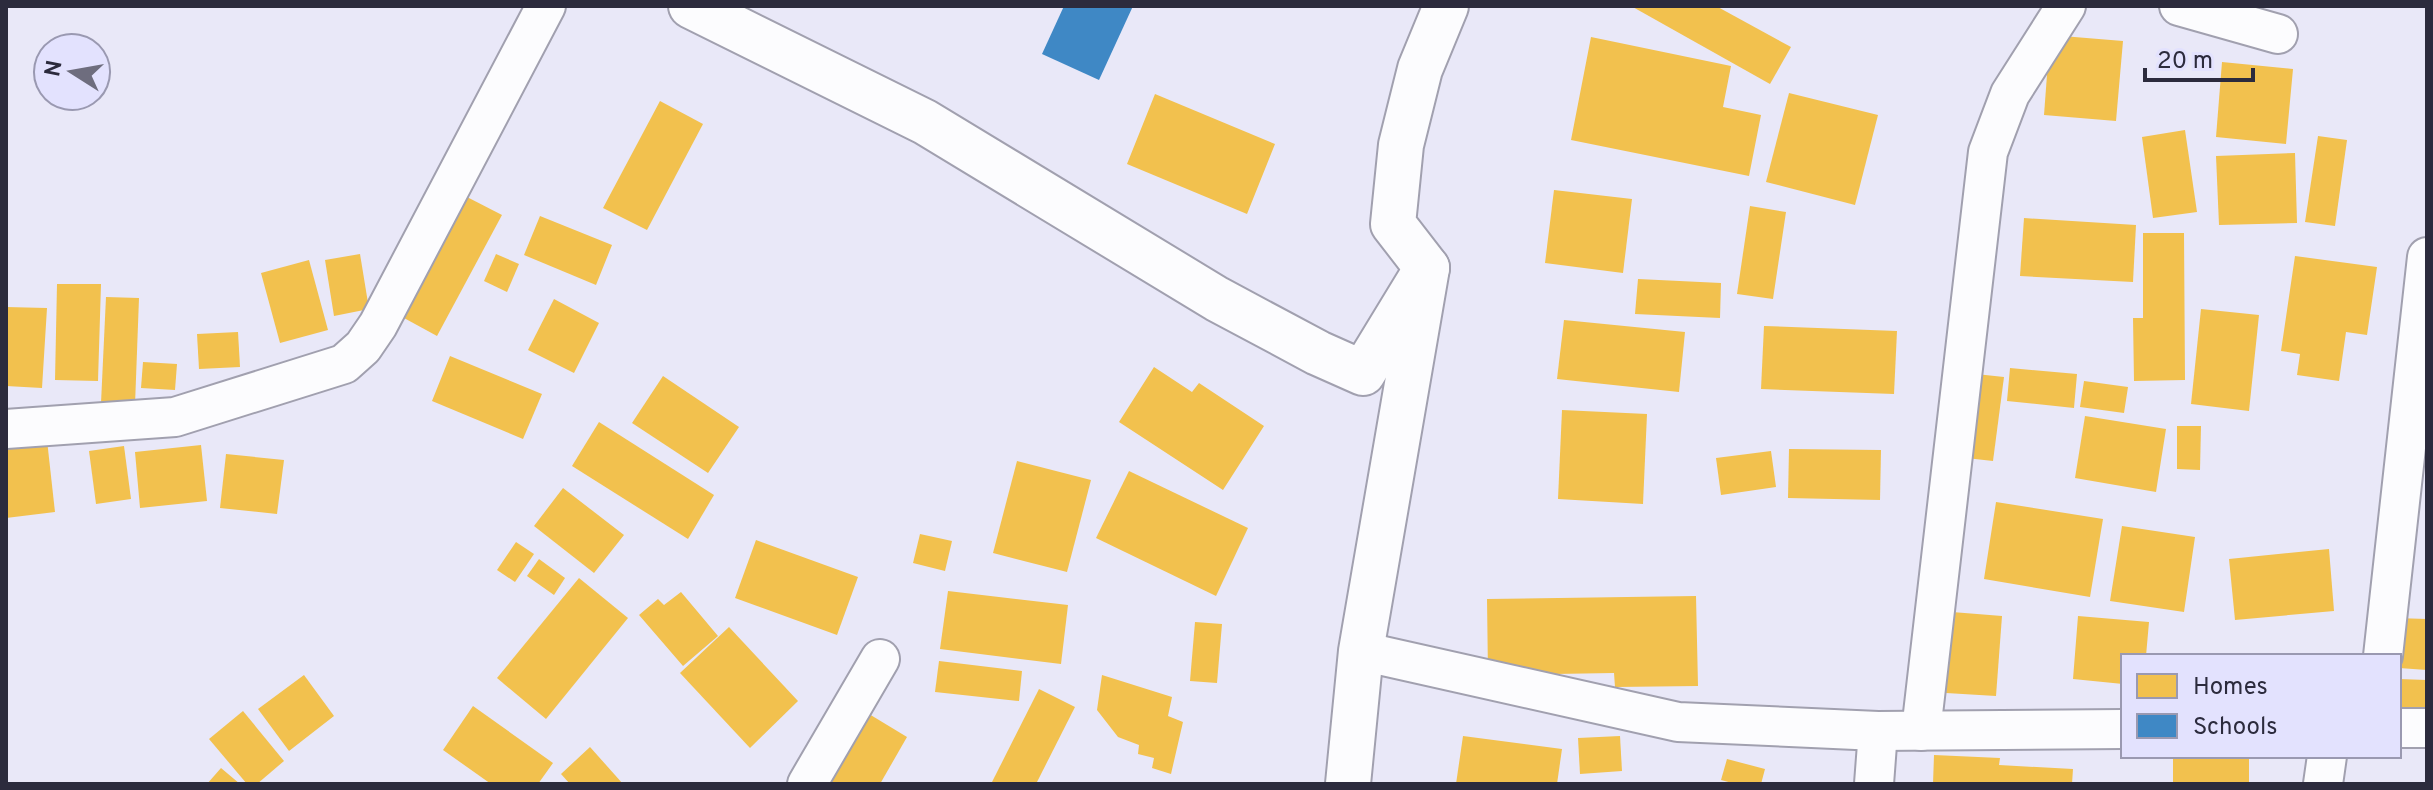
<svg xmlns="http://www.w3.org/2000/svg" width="2433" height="790" font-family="Overpass,sans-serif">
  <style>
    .homes { fill: #f2c14e }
    .schools { fill: #3f88c5 }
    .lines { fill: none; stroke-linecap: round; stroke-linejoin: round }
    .minor-casing { stroke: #a1a0af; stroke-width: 42 }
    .tertiary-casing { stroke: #a1a0af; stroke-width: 48 }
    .minor { stroke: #fcfcfe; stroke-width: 38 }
    .tertiary { stroke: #fcfcfe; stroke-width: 44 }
  </style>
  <rect width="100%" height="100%" fill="#e9e8f8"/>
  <g class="homes">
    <path d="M1631 6H1716L1791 47 1770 84Z"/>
    <path d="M2050 35 2123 41 2116 121 2044 115Z"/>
    <path d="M1591 37 1731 66 1723 107 1761 115 1749 176 1571 140Z"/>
    <path d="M2222 62 2293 69 2286 144 2216 137Z"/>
    <path d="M1789 93 1878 115 1855 205 1766 182Z"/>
    <path d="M1155 94 1275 144 1247 214 1127 164Z"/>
    <path d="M660 101 703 124 647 230 603 208Z"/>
    <path d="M2185 130 2197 212 2153 218 2142 137Z"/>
    <path d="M2318 136 2347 140 2335 226 2305 222Z"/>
    <path d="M2295 153 2297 223 2219 225 2216 156Z"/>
    <path d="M1554 190 1632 199 1623 273 1545 263Z"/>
    <path d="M467 197 502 215 437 336 404 318Z"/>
    <path d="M1750 206 1786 212 1773 299 1737 294Z"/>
    <path d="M540 216 612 245 596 285 524 255Z"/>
    <path d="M2024 218 2136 225 2133 282 2020 276Z"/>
    <path d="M2143 233H2184L2185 380 2134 381 2133 318H2143Z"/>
    <path d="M360 254 369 309 334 316 325 260Z"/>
    <path d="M496 254 519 264 507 292 484 281Z"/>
    <path d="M2295 256 2377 267 2367 335 2346 332 2339 381 2297 375 2300 354 2281 351Z"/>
    <path d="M309 260 328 330 280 343 261 273Z"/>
    <path d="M1638 279 1721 283 1720 318 1635 314Z"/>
    <path d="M57 284H101L98 381 55 380Z"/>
    <path d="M106 297 139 298 135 405 101 403Z"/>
    <path d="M554 299 599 323 574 373 528 350Z"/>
    <path d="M6 307 47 308 42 388 6 386Z"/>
    <path d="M2201 309 2259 315 2249 411 2191 404Z"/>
    <path d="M1564 320 1685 332 1679 392 1557 379Z"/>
    <path d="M1764 326 1897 331 1894 394 1761 389Z"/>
    <path d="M238 332 240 367 199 369 197 334Z"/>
    <path d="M450 356 542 394 523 439 432 401Z"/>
    <path d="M143 362 177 364 175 390 141 388Z"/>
    <path d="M1154 367 1192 392 1199 383 1264 426 1223 490 1119 422Z"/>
    <path d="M2010 368 2077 374 2074 408 2007 401Z"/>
    <path d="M1976 374 2004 377 1993 461 1966 458Z"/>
    <path d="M663 376 739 427 708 473 632 423Z"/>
    <path d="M2084 381 2128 387 2124 413 2080 407Z"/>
    <path d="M1562 410 1647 414 1643 504 1558 499Z"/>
    <path d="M2085 416 2166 429 2156 492 2075 478Z"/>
    <path d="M599 422 714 495 688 539 572 466Z"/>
    <path d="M2177 426H2201L2200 470 2177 469Z"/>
    <path d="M47 440 55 512 6 518V445Z"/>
    <path d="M201 445 207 501 140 508 135 452Z"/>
    <path d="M124 446 131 499 96 504 89 451Z"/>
    <path d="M1789 449 1881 450 1880 500 1788 498Z"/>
    <path d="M1771 451 1776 487 1721 495 1716 458Z"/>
    <path d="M226 454 284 460 277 514 220 508Z"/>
    <path d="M1017 461 1091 480 1067 572 993 553Z"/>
    <path d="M1129 471 1248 528 1216 596 1096 538Z"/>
    <path d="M563 488 624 535 594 573 534 526Z"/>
    <path d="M1996 502 2103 519 2090 597 1984 579Z"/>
    <path d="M2122 526 2195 537 2184 612 2110 601Z"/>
    <path d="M920 534 952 541 945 571 913 563Z"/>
    <path d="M756 540 858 577 837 635 735 598Z"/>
    <path d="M516 542 534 554 515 582 497 570Z"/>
    <path d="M2329 549 2334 611 2235 620 2229 559Z"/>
    <path d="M539 559 565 578 554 595 527 576Z"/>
    <path d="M579 578 628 618 546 719 497 678Z"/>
    <path d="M948 591 1068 605 1061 664 940 649Z"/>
    <path d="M681 592 718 636 683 666 639 615 658 599 664 605Z"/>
    <path d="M1696 596 1698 686 1615 687 1614 673 1488 675 1487 599Z"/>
    <path d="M1952 612 2002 616 1996 696 1946 693Z"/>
    <path d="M2078 616 2149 622 2146 656H2123V684L2073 679Z"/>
    <path d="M2396 618 2427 619V670L2399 668Z"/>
    <path d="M1195 622 1222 624 1217 683 1190 681Z"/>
    <path d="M729 627 798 701 750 748 680 673Z"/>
    <path d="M939 661 1022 671 1019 701 935 692Z"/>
    <path d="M304 675 334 716 289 751 258 709Z"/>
    <path d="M1102 675 1172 697 1168 716 1183 722 1171 774 1152 768 1154 758 1138 754 1139 745 1118 737 1097 710Z"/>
    <path d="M2399 679 2427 680V709L2399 708Z"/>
    <path d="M1039 689 1075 707 1036 784H991Z"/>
    <path d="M473 706 553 763 538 784H491L443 750Z"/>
    <path d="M243 711 284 761 257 784H247L209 739Z"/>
    <path d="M869 714 907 737 880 784H835L830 781Z"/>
    <path d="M1463 736 1562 749 1557 784H1456Z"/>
    <path d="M1620 736 1622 771 1580 774 1578 738Z"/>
    <path d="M590 747 623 784H570L561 774Z"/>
    <path d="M1934 755 2000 758 1999 765 2073 769 2072 784H1933Z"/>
    <rect x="2173" y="756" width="76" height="28"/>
    <path d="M1727 759 1765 769 1761 784H1736L1721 780Z"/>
    <path d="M221 768 240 784H207Z"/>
  </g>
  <path class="schools" d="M1064 6H1133L1099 80 1042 54Z"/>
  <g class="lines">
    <defs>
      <g id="minor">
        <path d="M2179 6 2278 34"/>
        <path d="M6 429 175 417 344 364 363 347 378 325 546 6"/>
        <path d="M1361 651 1678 722 1878 731 2123 729"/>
        <path d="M2383 656 2427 257"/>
        <path d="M2399 728H2427"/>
        <path d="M1921 731 1988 152 2010 94 2066 6"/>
        <path d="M807 784 880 659"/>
        <path d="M1874 784 1878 731"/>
        <path d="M2323 784 2327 756"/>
      </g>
      <g id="tertiary">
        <path d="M691 6 925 122 1217 299 1318 353 1363 373 1427 268"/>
        <path d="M1348 784 1361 651 1427 268 1393 224 1401 145 1420 69 1446 6"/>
      </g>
    </defs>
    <use href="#minor" class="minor-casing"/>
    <use href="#tertiary" class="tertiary-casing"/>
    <use href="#minor" class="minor"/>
    <use href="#tertiary" class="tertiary"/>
  </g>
  <rect width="2433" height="790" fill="none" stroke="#2c2b3d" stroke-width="16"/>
  <rect x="2121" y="654" width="280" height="104" fill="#e3e2fe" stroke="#9a99b1" stroke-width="2"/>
  <rect x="2137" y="674" width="40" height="24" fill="#f2c14e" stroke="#9a99b1" stroke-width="2"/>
  <text x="2193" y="694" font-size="24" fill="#2c2b3d">Homes</text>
  <rect x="2137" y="714" width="40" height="24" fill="#3f88c5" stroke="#9a99b1" stroke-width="2"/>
  <text x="2193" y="734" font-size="24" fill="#2c2b3d">Schools</text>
  <g transform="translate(72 72) rotate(281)"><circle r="38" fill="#e3e2fe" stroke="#9a99b1" stroke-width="2"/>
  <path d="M0-6L14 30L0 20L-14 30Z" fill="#6e6d7e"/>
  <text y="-12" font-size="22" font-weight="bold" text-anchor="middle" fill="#2c2b3d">N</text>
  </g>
  <path d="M2145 68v12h108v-12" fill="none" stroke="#2c2b3d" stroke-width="4"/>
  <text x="2157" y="68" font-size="24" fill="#2c2b3d" stroke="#e3e2fe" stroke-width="6" paint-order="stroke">20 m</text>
</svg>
